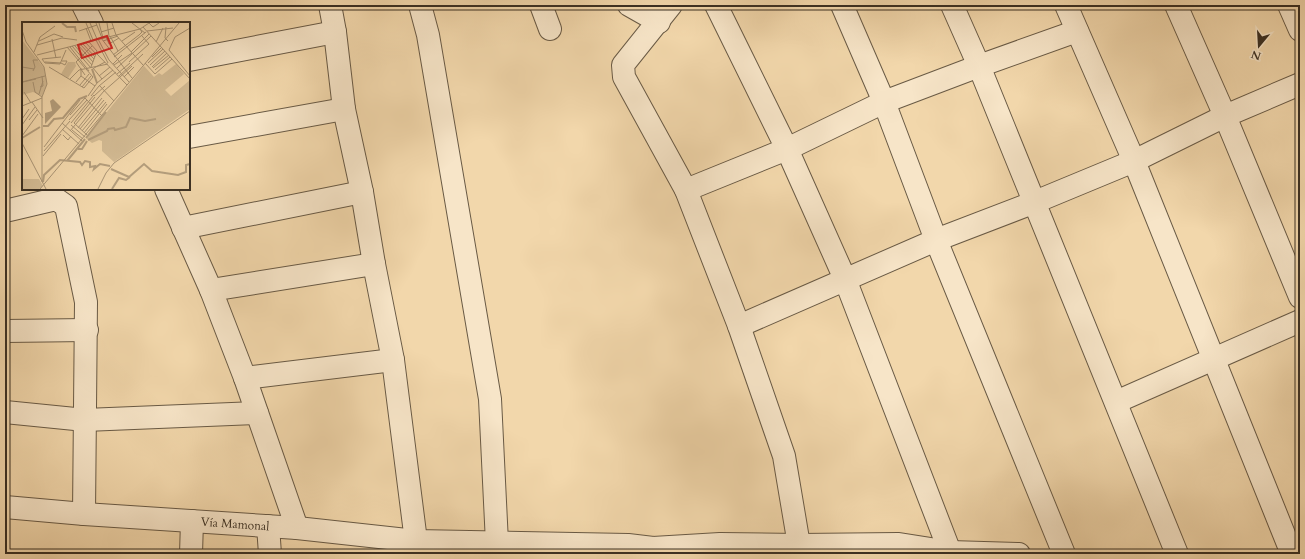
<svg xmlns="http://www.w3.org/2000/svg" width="1305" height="559" font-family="Cardo,serif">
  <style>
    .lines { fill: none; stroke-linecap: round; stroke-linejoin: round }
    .street-casing { stroke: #695a45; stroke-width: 24 }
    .street { stroke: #f7e5c8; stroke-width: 22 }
    .labels { text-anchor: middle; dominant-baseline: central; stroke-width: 3.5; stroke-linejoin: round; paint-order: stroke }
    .street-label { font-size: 12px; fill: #3b3023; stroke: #f7e5c8 }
    .inset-river { fill: none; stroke: #b49e7d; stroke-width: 2 }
    .inset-road { fill: none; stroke: #a99475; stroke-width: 1 }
    .view { fill: #d62828; fill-opacity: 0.15; stroke: #d62828; stroke-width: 2 }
    .inset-edge { fill: none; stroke: #3b3023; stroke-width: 2 }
  </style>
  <rect width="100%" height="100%" fill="#f2d7ab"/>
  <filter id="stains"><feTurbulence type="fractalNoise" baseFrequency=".005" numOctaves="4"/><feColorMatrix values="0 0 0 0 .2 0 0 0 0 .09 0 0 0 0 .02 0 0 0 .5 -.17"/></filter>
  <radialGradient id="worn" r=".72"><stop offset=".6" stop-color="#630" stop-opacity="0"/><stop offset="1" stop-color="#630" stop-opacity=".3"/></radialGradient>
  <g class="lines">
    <defs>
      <g id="street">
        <path d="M83 5 92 23"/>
        <path d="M330 5 335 32 344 109 362 192 374 264 393 360 416 541"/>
        <path d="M420 5 428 35 490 399 497 543"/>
        <path d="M541 5 550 29"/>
        <path d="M629 5 659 22"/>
        <path d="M671 5 623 65 624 77 686 190 739 326 784 456 799 545"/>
        <path d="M716 5 787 149 845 279 950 552"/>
        <path d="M842 5 884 102 936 240 1064 554"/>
        <path d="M952 5 979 66 1177 554"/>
        <path d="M1066 5 1134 161 1292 554"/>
        <path d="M1176 5 1225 116 1300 297"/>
        <path d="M1289 5 1300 30"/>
        <path d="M189 60 335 32"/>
        <path d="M189 137 344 109"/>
        <path d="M166 189 211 290 245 378 297 528"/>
        <path d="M686 190 787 149 884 102 979 66 1077 31"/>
        <path d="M5 211 56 199 66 206 86 302 84 514"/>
        <path d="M183 228 362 192"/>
        <path d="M211 290 374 264"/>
        <path d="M739 326 936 240 1035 202 1134 161 1225 116 1300 84"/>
        <path d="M5 331 87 330"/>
        <path d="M245 378 393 360"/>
        <path d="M1116 402 1300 321"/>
        <path d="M5 412 85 420 257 413"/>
        <path d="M5 507 84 514 297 528 416 541 628 545 653 548 720 544 799 545 899 544 950 552 1019 554"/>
        <path d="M268 526 270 554"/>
        <path d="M191 554 192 521"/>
      </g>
    </defs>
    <use href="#street" class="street-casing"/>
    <use href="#street" class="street"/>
  </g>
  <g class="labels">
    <g class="street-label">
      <text transform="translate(235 524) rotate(4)">Vía Mamonal</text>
    </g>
  </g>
  <g transform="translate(22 22)">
    <rect width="168" height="168" fill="#f2d7ab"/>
    <path d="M0 18 22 46 25 62 20 74 11 70 0 73ZM46 40H53L54 44 46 56 39 52ZM154 42 162 52 143 68 149 74 168 58V87L92 140 80 129V119L77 118 70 121 64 116 122 44 132 55 137 51 140 53ZM0 157H17L21 164 17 167H0Z" fill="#d3bb94"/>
    <path d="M31 77 39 85 23 102V91L30 89 28 79Z" fill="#b49e7d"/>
    <path class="inset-river" d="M40 1 45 5H53L54 10M70 47 75 61M21 104H26L32 97 41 96 57 77 65 74M0 116 18 105M64 116 84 90M66 118 85 109 86 107 92 106 93 108 104 105 108 96 123 99 134 97M56 127H60L65 119M45 139 63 117M89 147 107 155 122 142 130 149 156 153 164 150V143L168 142M21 160 22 153 38 138 58 140 60 143 63 139 68 140V145L73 144 72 147 78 142 88 144M90 167 97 156 104 158 108 155"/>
    <path class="inset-road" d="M64 1 71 18M68 1 75 17M74 1 80 16M77 1 81 16M85 1 87 14M90 1 94 13 121 43M110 1 123 11M127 1 131 5 137 1M121 5 168 57M144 5 143 16 146 19M64 6 69 19M168 6 153 15 147 28 168 54M0 8 4 20 22 45 25 62 20 75V160M57 9 75 3M125 9 151 6M79 10 92 6M88 14 96 29M84 15 87 22 97 16M79 16 110 56M30 17 34 36M76 17 87 38 107 60M74 18 86 41M17 19 32 12 41 15M81 19 96 14M100 19 113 10M67 20 75 29 69 45M134 20 141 6M64 21 74 32M58 22 72 37M61 22 73 35M15 23 40 16 55 18M56 23 71 40M50 24 69 46M53 24 70 43M45 25 63 46M48 25 67 49M12 30 18 15 33 4M109 30 127 12M74 31 105 63M15 33 118 7 127 1M91 33 117 13 120 10 118 7M39 35 20 37 23 41 38 42 44 28M92 35 124 10M130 35 140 25M23 40 39 41M107 40 127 22 120 14M39 41 43 43 45 39H40M123 41 133 52M126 41 141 27M91 42 100 33M92 43 110 31M128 43 143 29M0 45 12 47M27 45 62 66 71 55 64 47M130 45 145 31M71 46 80 57M72 46 83 40M95 46 129 14M131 46 147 33M133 48 148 35M11 49 13 45 11 38H16M95 52 108 41M133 52 150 37M63 53 54 40 70 24M59 54 73 64M77 54 88 45M97 54 121 32M98 55 110 44M102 55 112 45M48 57 57 48 86 42M0 60 23 54M1 60 14 57M11 60 13 70 20 75M54 60 59 54V46M58 63 67 52M77 63 92 79M77 64 94 50M18 65 21 64 20 54M60 65 69 54M2 70 9 81M17 72 21 59M66 74 75 61 91 48M69 74 77 64M72 74 83 64M10 80 21 96M0 84 20 76M48 93 63 76 80 94M0 97 7 87M7 98 15 88M47 98 65 78M40 101 60 119M49 101 72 73M0 103 13 85M49 103 63 115M56 106 80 76M40 107 57 122M58 107 82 78M50 108 61 117M48 109 82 69 98 55M60 109 84 80M62 111 85 82M41 113 46 118 49 114M65 113 52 101 73 75M0 114 16 92M0 121 24 167M22 125 58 78M22 129 48 99M21 134 39 112M18 167 157 1M76 167 84 151 92 141 168 89"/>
    <path class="view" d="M85 14 90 26 60 36 56 23Z"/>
    <rect width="168" height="168" class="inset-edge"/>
  </g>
  <rect width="1305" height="559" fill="none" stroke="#f2d7ab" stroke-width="20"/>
  <rect x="6" y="6" width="1293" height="547" fill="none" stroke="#3b3023" stroke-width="2"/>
  <rect x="10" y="10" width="1285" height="539" fill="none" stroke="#3b3023"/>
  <g transform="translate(1259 46) rotate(198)" stroke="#f7e5c8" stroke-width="3" paint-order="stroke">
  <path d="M0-3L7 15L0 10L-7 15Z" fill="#3b3023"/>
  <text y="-6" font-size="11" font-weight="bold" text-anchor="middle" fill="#3b3023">N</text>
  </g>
  <rect width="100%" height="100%" filter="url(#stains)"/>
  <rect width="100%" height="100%" fill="url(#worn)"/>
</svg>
